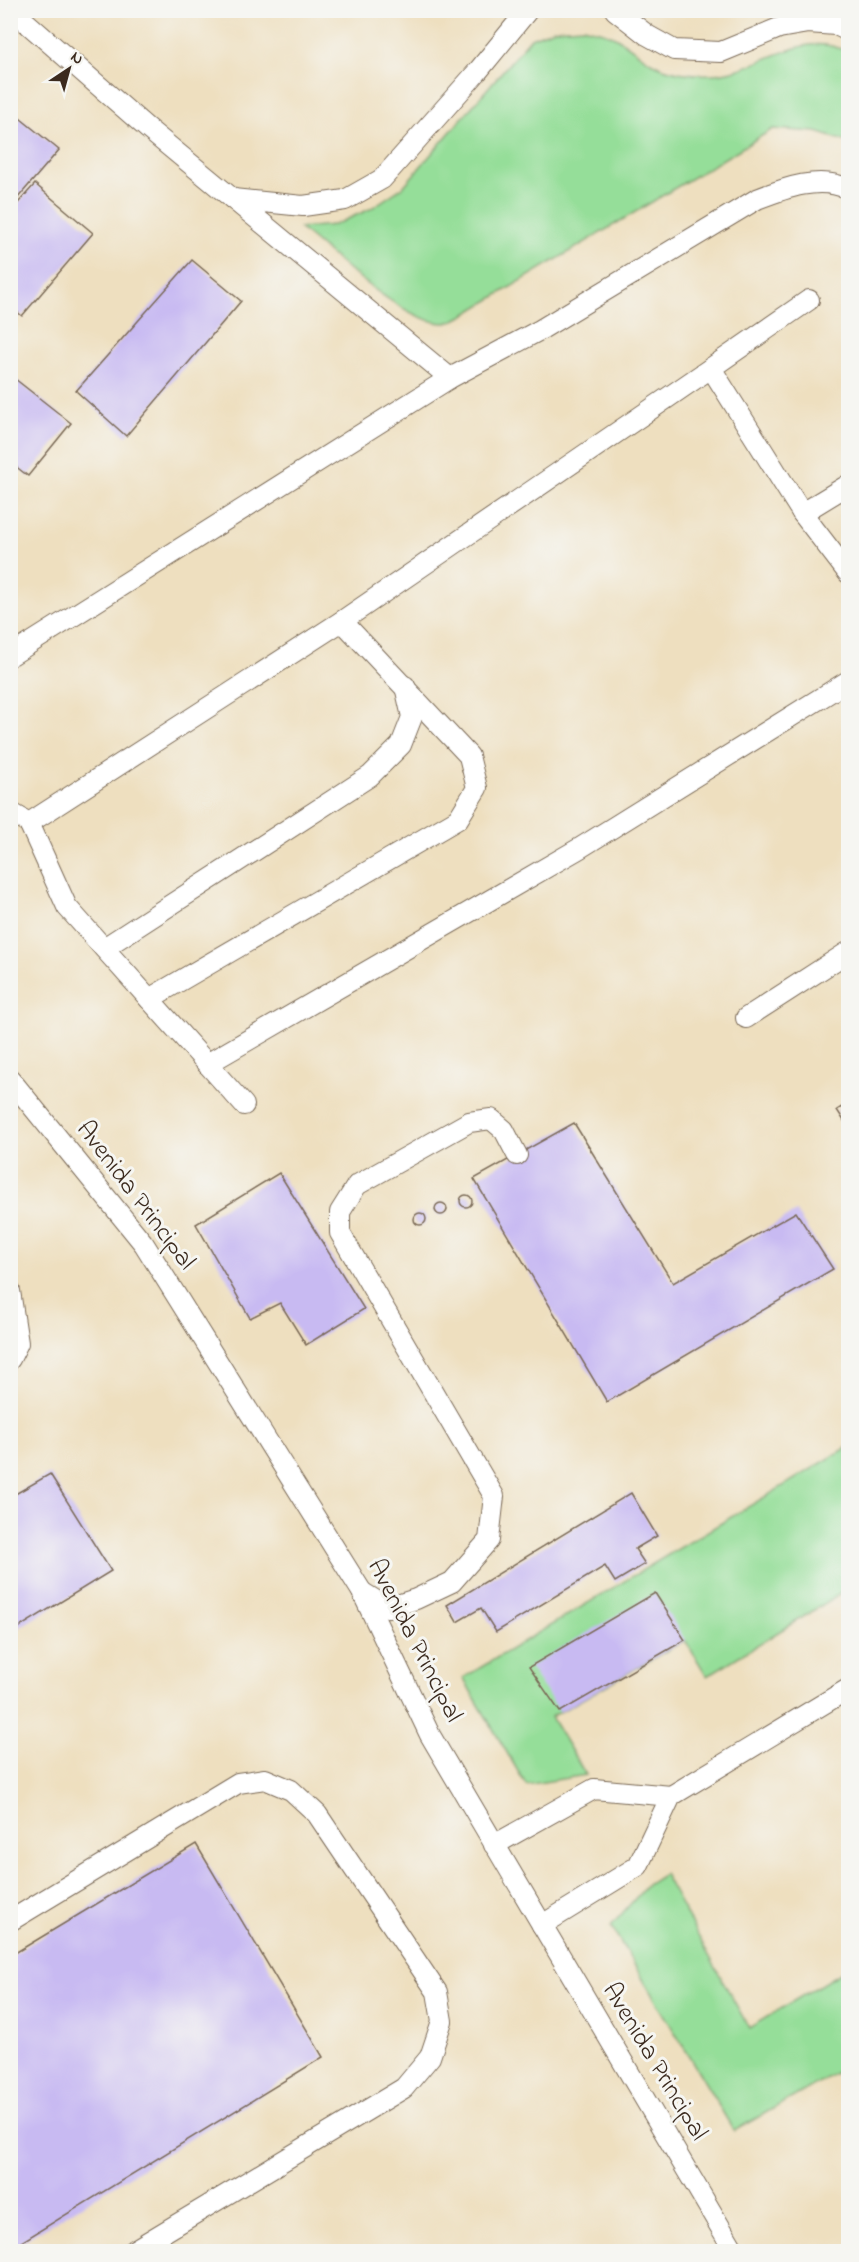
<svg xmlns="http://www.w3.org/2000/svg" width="859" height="2262" font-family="'Indie Flower',sans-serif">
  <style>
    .green { fill: #95de99; stroke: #68845c; stroke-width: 1.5 }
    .building { fill: #c8baf2 }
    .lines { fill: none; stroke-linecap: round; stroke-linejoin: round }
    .service-casing { stroke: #7a6956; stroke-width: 22 }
    .service { stroke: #fff; stroke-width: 20 }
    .labels { text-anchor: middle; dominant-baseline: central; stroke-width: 6; stroke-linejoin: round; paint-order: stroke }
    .street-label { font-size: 26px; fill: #3b2a1e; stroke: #f6f6f2 }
  </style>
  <rect width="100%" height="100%" fill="#f6f6f2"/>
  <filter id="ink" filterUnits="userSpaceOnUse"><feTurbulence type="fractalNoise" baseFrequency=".0167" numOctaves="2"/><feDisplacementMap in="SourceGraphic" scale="12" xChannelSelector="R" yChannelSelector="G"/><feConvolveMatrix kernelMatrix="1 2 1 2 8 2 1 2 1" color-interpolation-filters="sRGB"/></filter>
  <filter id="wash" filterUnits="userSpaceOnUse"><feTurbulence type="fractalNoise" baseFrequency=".008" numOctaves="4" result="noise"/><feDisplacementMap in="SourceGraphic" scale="24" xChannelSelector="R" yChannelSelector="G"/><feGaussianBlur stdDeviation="1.35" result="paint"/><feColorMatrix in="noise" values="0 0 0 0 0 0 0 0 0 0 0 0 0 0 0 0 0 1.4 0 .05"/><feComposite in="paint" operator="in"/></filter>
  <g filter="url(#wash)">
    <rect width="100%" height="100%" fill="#eedfbf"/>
    <g class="green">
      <path d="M583 27C592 30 604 31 613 36 627 43 638 54 651 62 669 73 692 75 713 74 759 72 802 27 848 52V142L816 132 773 129 466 314C460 317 451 323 445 323 405 324 331 253 299 228L334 225 370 209 403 187 531 38 554 29Z"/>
      <path d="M848 1447V1589L707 1676 685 1640 551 1717 586 1775 526 1785 463 1678Z"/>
      <path d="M664 1874 749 2028 848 1968V2066L734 2131 611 1926 648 1884Z"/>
    </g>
    <g id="blocks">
      <g class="building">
        <path d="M10 110 59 150 10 207Z"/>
        <path d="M35 184 93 233 22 316 10 306V212Z"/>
        <path d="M192 260 241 301 126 436 76 391Z"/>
        <path d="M10 375 71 423 28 476 10 462Z"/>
        <path d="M848 1103V1127L837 1110Z"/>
        <path d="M574 1123 673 1283 796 1212 833 1269 607 1402 474 1179Z"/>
        <path d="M279 1173 364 1309 306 1345 280 1303 250 1318 196 1224Z"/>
        <circle cx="466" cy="1201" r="6"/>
        <circle cx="441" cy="1209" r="6"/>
        <circle cx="420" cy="1219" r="6"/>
        <path d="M50 1474 111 1571 10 1633V1497Z"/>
        <path d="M631 1493 657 1536 635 1549 645 1564 615 1582 605 1566 496 1632 481 1608 457 1622 447 1605Z"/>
        <path d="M655 1593 685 1640 560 1712 529 1667Z"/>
        <path d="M196 1844 323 2057 10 2249V1956Z"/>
      </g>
    </g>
  </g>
  <g filter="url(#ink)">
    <use href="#blocks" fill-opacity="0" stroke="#7a6956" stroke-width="1.5"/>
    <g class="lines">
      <defs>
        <g id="service">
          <path d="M12 10 147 128 450 378"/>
          <path d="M615 10 647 35 674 50 721 52 779 28 808 23 836 25 848 31"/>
          <path d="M233 199 303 206 345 200 382 179 478 71 528 10"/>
          <path d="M809 300 711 368 802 513 848 573"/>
          <path d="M802 513 848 485"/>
          <path d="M10 656 450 378 540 330 757 199C785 188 820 175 848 189"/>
          <path d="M10 812 29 823 342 621 711 368"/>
          <path d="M29 823 67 907 244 1105"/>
          <path d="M104 948 370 776 401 745 412 717 405 686"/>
          <path d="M149 999 458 819 477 788 469 756 342 621"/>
          <path d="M746 1018 848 952"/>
          <path d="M207 1064 580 848 848 681"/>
          <path d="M10 1079 144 1244 362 1592 430 1735 735 2252"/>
          <path d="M10 1291 18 1343 10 1359"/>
          <path d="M362 1592 388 1608 416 1599 452 1582 489 1540 494 1496 340 1233V1212L357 1185 469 1122 491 1119 504 1130 517 1155"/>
          <path d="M494 1845 594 1789 671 1796"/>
          <path d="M10 1921 238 1783 265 1779 291 1790 317 1814 437 1992 442 2021 430 2057 404 2088 131 2252"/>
          <path d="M542 1925 638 1866 671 1796 848 1689"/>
        </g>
      </defs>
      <use href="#service" class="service-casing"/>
      <use href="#service" class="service"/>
    </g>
  </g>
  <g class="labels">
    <g class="street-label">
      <text transform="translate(135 1196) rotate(53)">Avenida Principal</text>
      <text transform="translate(414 1641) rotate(63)">Avenida Principal</text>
      <text transform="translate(654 2062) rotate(59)">Avenida Principal</text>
    </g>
  </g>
  <rect width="859" height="2262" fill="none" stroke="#f6f6f2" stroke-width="36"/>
  <g transform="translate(69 69) rotate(36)" stroke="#f6f6f2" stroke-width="4.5" paint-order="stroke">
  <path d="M0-4.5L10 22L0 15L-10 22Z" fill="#3b2a1e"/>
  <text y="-9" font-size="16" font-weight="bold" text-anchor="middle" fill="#3b2a1e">N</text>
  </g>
</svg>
